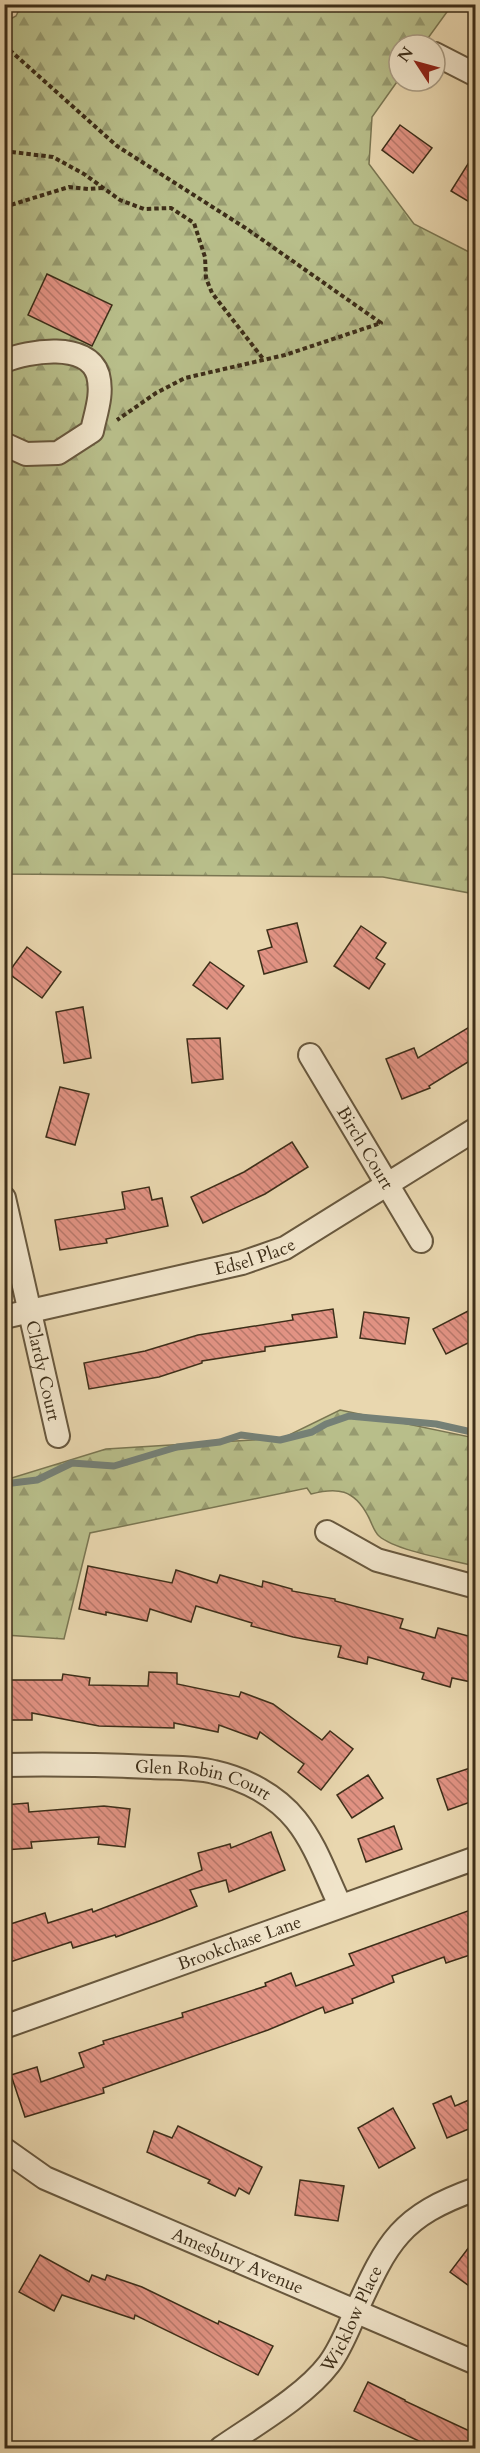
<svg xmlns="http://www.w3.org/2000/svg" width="480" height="2453" font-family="Cardo,serif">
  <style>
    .forest { fill: url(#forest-firs); stroke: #7a7652; stroke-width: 1.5 }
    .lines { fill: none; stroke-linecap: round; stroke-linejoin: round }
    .stream { stroke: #758076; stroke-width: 7 }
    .building { fill: url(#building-back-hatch); stroke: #3d2e19; stroke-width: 1.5 }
    .minor-casing { stroke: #68583e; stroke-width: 26 }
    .path { stroke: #3d2e19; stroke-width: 4; stroke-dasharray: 4.5 3; stroke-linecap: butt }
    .minor { stroke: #f1e5cb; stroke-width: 22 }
    .labels { text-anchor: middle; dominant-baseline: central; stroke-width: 5; stroke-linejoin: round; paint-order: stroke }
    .street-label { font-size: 18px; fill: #3d2e19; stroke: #f1e5cb }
  </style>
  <defs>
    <pattern id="forest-firs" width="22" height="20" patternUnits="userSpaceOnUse" patternTransform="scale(1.5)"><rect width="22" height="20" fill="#b8be8a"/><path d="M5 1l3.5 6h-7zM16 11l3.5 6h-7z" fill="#979b70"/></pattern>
    <pattern id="building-back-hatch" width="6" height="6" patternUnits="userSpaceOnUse" patternTransform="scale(1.5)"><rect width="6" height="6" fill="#e29384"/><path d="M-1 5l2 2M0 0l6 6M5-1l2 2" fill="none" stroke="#b8786b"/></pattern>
  </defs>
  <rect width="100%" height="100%" fill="#e9d7af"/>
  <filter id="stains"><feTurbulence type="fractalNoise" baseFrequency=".00333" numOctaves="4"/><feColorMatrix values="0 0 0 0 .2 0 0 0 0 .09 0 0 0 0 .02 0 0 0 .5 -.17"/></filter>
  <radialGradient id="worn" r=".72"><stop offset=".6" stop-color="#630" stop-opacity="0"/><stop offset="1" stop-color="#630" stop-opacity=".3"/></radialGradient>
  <g class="forest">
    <path d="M22 4 452 5 423 45H399V79L372 117 369 164 414 224 475 255V894L383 877 5 874V22L16 16Z"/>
    <path d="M340 1410 475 1438V1566C452 1560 396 1551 379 1536 374 1532 371 1521 368 1516 354 1489 337 1487 311 1494L307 1488 90 1533 64 1639 5 1635V1480L106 1449 283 1438Z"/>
  </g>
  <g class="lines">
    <path class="stream" d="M4 1484 37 1480 72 1463 114 1466 177 1447 220 1442 241 1435 280 1440 312 1432 326 1424 349 1416 436 1424 476 1433"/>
  </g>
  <g class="building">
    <path d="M400 125 432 148 413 173 382 150Z"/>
    <path d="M476 151V206L451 191Z"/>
    <path d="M47 274 112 305 92 346 28 315Z"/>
    <path d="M297 923 307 962 264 974 258 951 272 947 267 930Z"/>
    <path d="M361 926 386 943 376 958 385 964 369 989 334 966Z"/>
    <path d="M27 947 61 972 42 998 8 973Z"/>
    <path d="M210 962 244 986 227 1009 193 985Z"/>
    <path d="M83 1007 91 1058 64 1063 56 1012Z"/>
    <path d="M476 1023V1057L429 1086 430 1088 402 1099 386 1059 414 1048 418 1058Z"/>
    <path d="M220 1038 223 1079 192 1083 187 1039Z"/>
    <path d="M60 1087 89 1094 75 1145 46 1137Z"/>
    <path d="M292 1142 308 1167 265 1194 203 1223 191 1197 244 1172Z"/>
    <path d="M149 1187 152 1200 162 1198 168 1226 106 1239 107 1243 60 1250 55 1220 125 1209 122 1192Z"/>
    <path d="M333 1309 337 1337 265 1347V1351L202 1361V1363L159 1377 89 1389 84 1363 145 1351 198 1335 293 1320 292 1315Z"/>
    <path d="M470 1310 476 1321V1339L446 1354 433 1329Z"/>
    <path d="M364 1312 409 1318 405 1344 360 1338Z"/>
    <path d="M88 1566 172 1583 176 1570 217 1583 220 1575 262 1587 263 1581 292 1589V1591L335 1599V1601L403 1619 400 1628 435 1638 438 1628 476 1638V1683L452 1678 450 1687 422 1679 424 1673 368 1657 367 1664 338 1657 341 1646 293 1637 251 1626 252 1623 196 1606 191 1622 150 1609 147 1621 106 1612V1615L79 1609Z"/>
    <path d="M149 1672 177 1673V1684L239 1697 241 1692 273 1704 322 1740 330 1731 353 1749 321 1790 298 1772 304 1764 260 1732 257 1739 219 1725 218 1732 174 1723V1728L99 1726 32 1713V1720H4V1680H62L63 1674 90 1678 89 1685 148 1686Z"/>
    <path d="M476 1766V1800L448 1810 437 1779Z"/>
    <path d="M368 1775 383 1798 352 1818 337 1795Z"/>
    <path d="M28 1803 29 1812 104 1806 130 1809 125 1847 98 1844 99 1837 31 1842 32 1848 4 1850V1805Z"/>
    <path d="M394 1826 402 1849 366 1862 358 1839Z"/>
    <path d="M271 1832 285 1870 229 1892 226 1880 190 1890 197 1906 162 1920 116 1937 115 1935 73 1948 71 1942 4 1964V1926L45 1913 48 1923 92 1909 93 1912 202 1870 198 1853 230 1844 231 1848Z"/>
    <path d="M476 1908V1953L446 1963 444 1957 392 1976 394 1982 352 1999 353 2003 325 2013 323 2007 268 2030 103 2088 104 2093 25 2117 11 2075 37 2067 41 2082 84 2067 79 2053 104 2044 103 2041 183 2017 182 2013 266 1986 265 1983 291 1973 296 1986 354 1965 349 1954Z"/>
    <path d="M451 2096 455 2106 476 2097V2126L447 2138 433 2104Z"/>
    <path d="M393 2108 415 2148 379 2168 358 2128Z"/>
    <path d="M178 2126 262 2167 249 2194 239 2188 235 2196 208 2183 210 2180 147 2152 154 2131 172 2138Z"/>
    <path d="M300 2180 344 2186 338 2221 295 2215Z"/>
    <path d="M476 2238V2291L450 2272Z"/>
    <path d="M40 2255 89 2282 92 2275 105 2280 107 2275 142 2287 218 2324 219 2321 273 2346 258 2375 135 2315 134 2319 62 2295 54 2311 19 2292Z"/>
    <path d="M368 2382 405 2400V2401L476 2434V2448H434L354 2411Z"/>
  </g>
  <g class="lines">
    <defs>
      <g id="minor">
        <path d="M435 54 476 75"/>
        <path d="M4 361C28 351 88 341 98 375 103 394 96 412 92 431L58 453 26 454 4 444"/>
        <path id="s1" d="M310 1055 421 1241"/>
        <path id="s2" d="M4 1198 58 1436"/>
        <path id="s3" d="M4 1317 242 1263 285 1248 476 1129"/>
        <path d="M327 1532 377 1560 476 1587"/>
        <path id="s4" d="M4 1765C53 1764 102 1765 151 1767 172 1768 194 1767 214 1772 245 1779 276 1795 296 1820 316 1845 326 1876 340 1905"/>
        <path id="s5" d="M4 2027 476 1858"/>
        <path id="s6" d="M4 2149 45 2178 476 2363"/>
        <path id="s7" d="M221 2448C254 2425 305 2396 329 2364 341 2348 348 2329 356 2311 388 2241 400 2216 476 2189"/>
      </g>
    </defs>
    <use href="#minor" class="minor-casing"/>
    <g class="path">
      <path d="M4 14 5 4"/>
      <path d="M4 45 117 146 247 229 381 323 285 355 185 378 156 393 117 420"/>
      <path d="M4 151 53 157 84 174 120 200 144 209 171 208 194 223 205 257 206 278 212 293 264 360"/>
      <path d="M4 207 69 187 88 189 102 188"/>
    </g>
    <use href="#minor" class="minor"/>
  </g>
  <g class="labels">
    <g class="street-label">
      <text stroke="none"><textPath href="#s1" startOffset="108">Birch Court</textPath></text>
      <text stroke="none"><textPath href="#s3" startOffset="258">Edsel Place</textPath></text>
      <text stroke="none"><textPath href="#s2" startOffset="177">Clardy Court</textPath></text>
      <text stroke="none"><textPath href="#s4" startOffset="201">Glen Robin Court</textPath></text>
      <text stroke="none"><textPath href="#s5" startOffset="250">Brookchase Lane</textPath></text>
      <text stroke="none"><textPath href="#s6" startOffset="260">Amesbury Avenue</textPath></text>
      <text stroke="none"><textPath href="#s7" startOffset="188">Wicklow Place</textPath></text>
    </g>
  </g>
  <rect width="480" height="2453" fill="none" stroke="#e9d7af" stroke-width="24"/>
  <rect x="6" y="6" width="468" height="2441" fill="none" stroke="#3d2e19" stroke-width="3"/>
  <rect x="12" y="12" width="456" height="2429" fill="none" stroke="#3d2e19" stroke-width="1.5"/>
  <g transform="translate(417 63) rotate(306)"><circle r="28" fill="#f1e5cb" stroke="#a99c84" stroke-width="1.5"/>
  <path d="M0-4.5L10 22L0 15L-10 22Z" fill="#8f2418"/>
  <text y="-9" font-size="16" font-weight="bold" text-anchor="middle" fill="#3d2e19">N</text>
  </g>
  <rect width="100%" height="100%" filter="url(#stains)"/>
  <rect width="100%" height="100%" fill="url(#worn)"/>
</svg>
